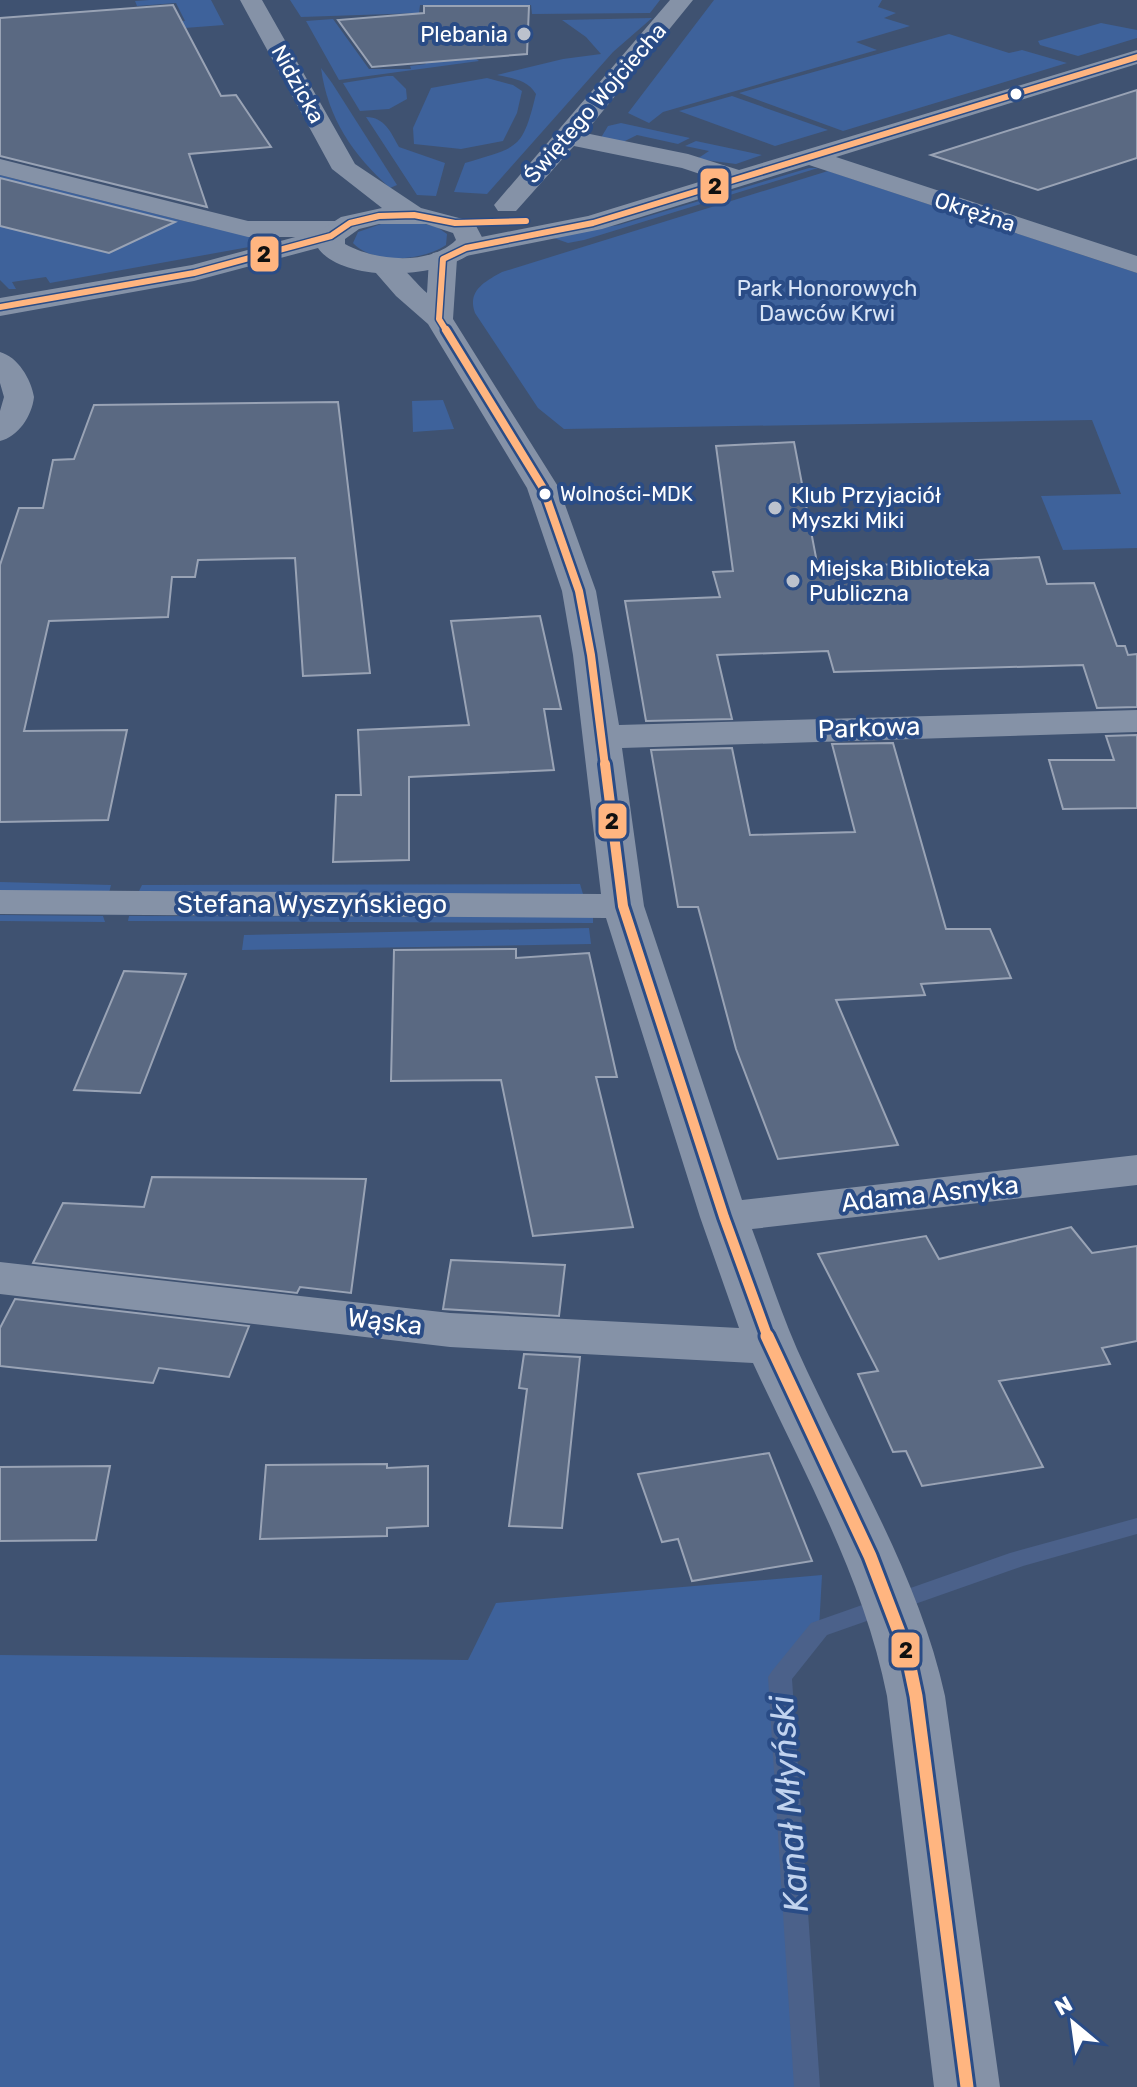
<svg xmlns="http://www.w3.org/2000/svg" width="1137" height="2087" font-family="Rubik,sans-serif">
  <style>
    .green { fill: #3e629b }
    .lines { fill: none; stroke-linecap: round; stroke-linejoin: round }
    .stream { fill: #4b618a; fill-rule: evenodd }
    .building { fill: #5a6982; stroke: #99a3b5; stroke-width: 2 }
    .minor { fill: #8592a7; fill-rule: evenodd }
    .tertiary { fill: #8592a7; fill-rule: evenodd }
    .bus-1-far3-casing { stroke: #2a4c86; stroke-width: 9 }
    .bus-1-far2-casing { stroke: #2a4c86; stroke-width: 13 }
    .bus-1-far1-casing { stroke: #2a4c86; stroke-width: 16 }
    .bus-1-casing { stroke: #2a4c86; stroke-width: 19 }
    .bus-1-far3 { stroke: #ffb580; stroke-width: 6 }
    .bus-1-far2 { stroke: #ffb580; stroke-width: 8 }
    .bus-1-far1 { stroke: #ffb580; stroke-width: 10 }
    .bus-1 { stroke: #ffb580; stroke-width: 13 }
    .poi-dot { fill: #bcc2cd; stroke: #2a4c86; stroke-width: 3 }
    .bus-dot { fill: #fff; stroke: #2a4c86; stroke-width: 3 }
    .labels { text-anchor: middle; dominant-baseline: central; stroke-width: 8; stroke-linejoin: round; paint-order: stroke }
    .far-bus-label { font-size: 20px; fill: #fff; stroke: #2a4c86; text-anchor: start }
    .far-poi-label { font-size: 22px; fill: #fff; stroke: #2a4c86; text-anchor: start }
    .far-street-label { font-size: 22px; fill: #fff; stroke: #2a4c86 }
    .far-park-label { font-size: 22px; fill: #d8e4f6; stroke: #2a4c86 }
    .street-label { font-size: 26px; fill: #fff; stroke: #2a4c86 }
    .near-water-label { font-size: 34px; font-style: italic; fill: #c1d3ef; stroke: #2a4c86 }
    .line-badge { stroke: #2a4c86; stroke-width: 3 }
    .pale-badge-label { font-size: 22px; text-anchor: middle; font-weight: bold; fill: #111 }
  </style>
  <rect width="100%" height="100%" fill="#3f5271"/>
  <g class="green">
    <path d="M149 0H211L224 25 0 42 13 35 185 21 176 3 137 6 135 1Z"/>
    <path d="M290 0H660L650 13 532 14 531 5H420L419 13 301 17Z"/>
    <path d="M714 0H882L878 7 896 13 884 18 910 26 856 42 877 50 663 112 649 123 628 113Z"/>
    <path d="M652 18 613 52 487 194 454 192 465 163C519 146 522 151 536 94 528 80 512 78 497 75L563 59 601 54 586 37 562 20Z"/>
    <path d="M333 19 369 69H411L410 66 426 64 397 25 475 51V58L479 61 339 80 306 21Z"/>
    <path d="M1101 23 1137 30V38L1078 56 1040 45 1038 41Z"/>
    <path d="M949 34 1009 53 1022 50 1067 63 843 131 739 93Z"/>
    <path d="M321 68 332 83 397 185 390 188C353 155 328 119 321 68Z"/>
    <path d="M387 76H393L406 89 407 99 389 109 360 111 343 83Z"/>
    <path d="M487 78 513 85 522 91 517 113 503 141 461 149 414 144 413 128 431 88Z"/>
    <path d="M732 96 828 130 775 146 679 111Z"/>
    <path d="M366 117C385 117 391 133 399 147L445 163 436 196 417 195Z"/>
    <path d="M621 123 690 138 678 144 637 135 623 142 599 141 608 126Z"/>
    <path d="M696 141 762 155 736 164 697 159 709 151 685 146Z"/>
    <path d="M809 168H818L584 240 568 243 551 237 619 225Z"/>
    <path d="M828 171 1137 273V548L1063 550 1041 496 1121 494 1092 420 564 429 538 408 475 313C467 291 484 282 502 272Z"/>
    <path d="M0 175 212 228 261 235 249 247 50 283 46 277 12 282 16 289H9L0 280Z"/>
    <path d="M421 223 437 227 447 234 446 245C423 261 373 265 353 243L358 232 381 224Z"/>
    <path d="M443 400 454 429 413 432 412 401Z"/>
    <path d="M0 882 111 885 109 893 0 891Z"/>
    <path d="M580 884 583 894 138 893 142 885Z"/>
    <path d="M0 915 103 916 105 922 0 921Z"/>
    <path d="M129 916 593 917V923L128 921Z"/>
    <path d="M589 928 591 944 242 950 244 935Z"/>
    <path d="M822 1575 819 1629 780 1677 806 2087H0V1655L468 1660 496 1603Z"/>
  </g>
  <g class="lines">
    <path class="stream" d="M1137 1518V1534L1023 1566 827 1635 792 1679 820 2087H794L768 1677 772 1671 811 1623 1010 1553Z"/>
  </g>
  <g class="building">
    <path d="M173 5 221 96 236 95 271 147 189 154 207 207 0 156V18Z"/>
    <path d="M424 6H529L527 54 372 67 338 20 424 13Z"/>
    <path d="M1137 90V158L1038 190 931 155Z"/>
    <path d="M0 178 175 222 109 253 0 226Z"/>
    <path d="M338 402 370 673 303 676 295 558 198 560 195 577H172L168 617 49 621 24 731 127 730 108 820 0 822V565L19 508H43L53 460 74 459 94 405Z"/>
    <path d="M794 442 818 568 1039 557 1047 584 1094 583 1117 646H1125L1128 655 1137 654V707L1097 708 1083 665 834 672 828 651 717 655 732 719 646 721 625 601 720 597 713 572 733 571 716 446Z"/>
    <path d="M540 616 561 709H544L554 770 409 777V860L333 862 336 795H361L358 730 469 725 451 621Z"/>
    <path d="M1137 735V808L1063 809 1049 760H1114L1106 736Z"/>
    <path d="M893 743 946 929H990L1011 978 921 984 925 995 836 1000 898 1145 778 1159 736 1049 698 907H678L651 750 732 748 750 835 855 832 832 744Z"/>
    <path d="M516 949V958L589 953 617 1077H596L633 1227 533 1236 501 1080 391 1081 394 950Z"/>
    <path d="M124 971 186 974 140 1093 74 1090Z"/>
    <path d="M152 1177 366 1179 351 1293 300 1287 297 1293 33 1263 63 1203 144 1207Z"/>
    <path d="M1071 1227 1092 1253 1137 1246V1341L1102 1348 1110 1364 999 1381 1043 1467 922 1486 906 1451 893 1452 858 1374 878 1371 818 1254 926 1236 939 1259Z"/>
    <path d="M451 1260 565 1265 559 1316 443 1309Z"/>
    <path d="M15 1299 249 1326 229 1377 159 1368 153 1383 0 1366V1328Z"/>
    <path d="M524 1354 580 1357 562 1528 509 1526 527 1389 519 1388Z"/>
    <path d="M769 1453 812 1561 692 1581 678 1539 662 1542 638 1474Z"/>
    <path d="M387 1464V1468L428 1466V1526L387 1528V1536L260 1539 266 1465Z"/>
    <path d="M110 1466 96 1540 0 1541V1467Z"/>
  </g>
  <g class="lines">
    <g class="minor">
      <path d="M670 0H693L585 133 688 154 739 170 1137 50V64L836 157 1137 256V273L809 165 602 229 466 256 456 254 452 248 456 242 588 216 712 178 682 168 574 146 516 211H498L494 205Z"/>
      <path d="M0 159 248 221H337L347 223 350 229 347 235 337 237H248L0 175Z"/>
      <path d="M443 251 453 253 457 259 453 319 559 488 596 591 619 725 1137 710V732L622 748 644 906 742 1200 1137 1155V1185L752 1229C767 1269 780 1310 797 1349 848 1463 918 1572 945 1696L1000 2087H934L887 1696C864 1579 803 1471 753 1363L450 1347 0 1294V1262L450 1313 739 1328 700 1217 606 918 0 914V890L601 894 573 655 562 591 527 488 428 324 396 296 369 265 373 259C397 253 410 279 427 293L429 259 433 253Z"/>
      <path d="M0 352C18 357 31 379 34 397 32 416 18 437 0 441V411L4 397 0 383Z"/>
    </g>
    <path class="tertiary" d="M240 0H262L355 164 421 208 474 222 484 241C457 280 345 286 318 248L194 281 0 316V298L192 265 321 230 341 217 382 208 332 169ZM379 224H426L453 233 456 240C430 266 375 261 345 244V239L359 229Z"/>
    <defs>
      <g id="bus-1-far3">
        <path d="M0 307 194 273 331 236 350 223 379 216 414 215 455 223 526 221"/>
        <path d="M447 332 439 319 443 259 466 248 593 223 1137 57"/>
      </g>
      <path id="bus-1-far2" d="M446 330 543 488 579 591 591 655 605 766"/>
      <path id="bus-1-far1" d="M605 764 623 906 724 1217 768 1338"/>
      <path id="bus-1" d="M767 1336 870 1556 907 1653 916 1696 967 2087"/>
    </defs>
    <use href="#bus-1-far3" class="bus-1-far3-casing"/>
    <use href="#bus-1-far2" class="bus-1-far2-casing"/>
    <use href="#bus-1-far1" class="bus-1-far1-casing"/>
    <use href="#bus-1" class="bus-1-casing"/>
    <use href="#bus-1-far3" class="bus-1-far3"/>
    <use href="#bus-1-far2" class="bus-1-far2"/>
    <use href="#bus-1-far1" class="bus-1-far1"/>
    <use href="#bus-1" class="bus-1"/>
  </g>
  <g class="poi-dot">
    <circle cx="524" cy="34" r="8"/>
    <circle cx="775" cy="508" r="8"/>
    <circle cx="793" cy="581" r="8"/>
  </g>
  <g class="bus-dot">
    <circle cx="1016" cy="94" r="7"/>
    <circle cx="545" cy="494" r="7"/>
  </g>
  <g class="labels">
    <g class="far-bus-label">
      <text x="560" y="494">Wolności-MDK</text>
    </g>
    <g class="far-poi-label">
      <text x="508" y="34" text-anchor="end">Plebania</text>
      <text x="791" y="495">Klub Przyjaciół<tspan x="791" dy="25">Myszki Miki</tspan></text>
      <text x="809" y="568">Miejska Biblioteka<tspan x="809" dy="25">Publiczna</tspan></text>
    </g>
    <g class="far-street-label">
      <text transform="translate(298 84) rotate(61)">Nidzicka</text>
      <text transform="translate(595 103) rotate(-49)">Świętego Wojciecha</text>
      <text transform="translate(975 212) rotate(18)">Okrężna</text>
    </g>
    <g class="far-park-label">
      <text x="827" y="288">Park Honorowych<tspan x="827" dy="25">Dawców Krwi</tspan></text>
    </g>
    <g class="street-label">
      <text transform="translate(869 728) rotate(-2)">Parkowa</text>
      <text x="312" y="904">Stefana Wyszyńskiego</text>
      <text transform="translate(930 1194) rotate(-6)">Adama Asnyka</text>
      <text transform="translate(385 1322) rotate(7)">Wąska</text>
    </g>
    <g class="near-water-label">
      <text transform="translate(789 1804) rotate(-94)">Kanał Młyński</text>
    </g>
  </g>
  <g class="line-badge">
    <rect x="699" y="167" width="31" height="38" rx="8" fill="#ffb580"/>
    <rect x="249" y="235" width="31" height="38" rx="8" fill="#ffb580"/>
    <rect x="597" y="802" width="31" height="38" rx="8" fill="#ffb580"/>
    <rect x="890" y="1631" width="31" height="38" rx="8" fill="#ffb580"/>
  </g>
  <g class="pale-badge-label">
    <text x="715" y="194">2</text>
    <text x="264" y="262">2</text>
    <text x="612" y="829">2</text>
    <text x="906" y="1658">2</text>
  </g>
  <g transform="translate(1073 2023) rotate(331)" stroke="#2a4c86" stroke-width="6" paint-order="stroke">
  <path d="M0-6L14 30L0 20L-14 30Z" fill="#ffffff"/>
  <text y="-12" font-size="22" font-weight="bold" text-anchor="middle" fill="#ffffff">N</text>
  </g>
</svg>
